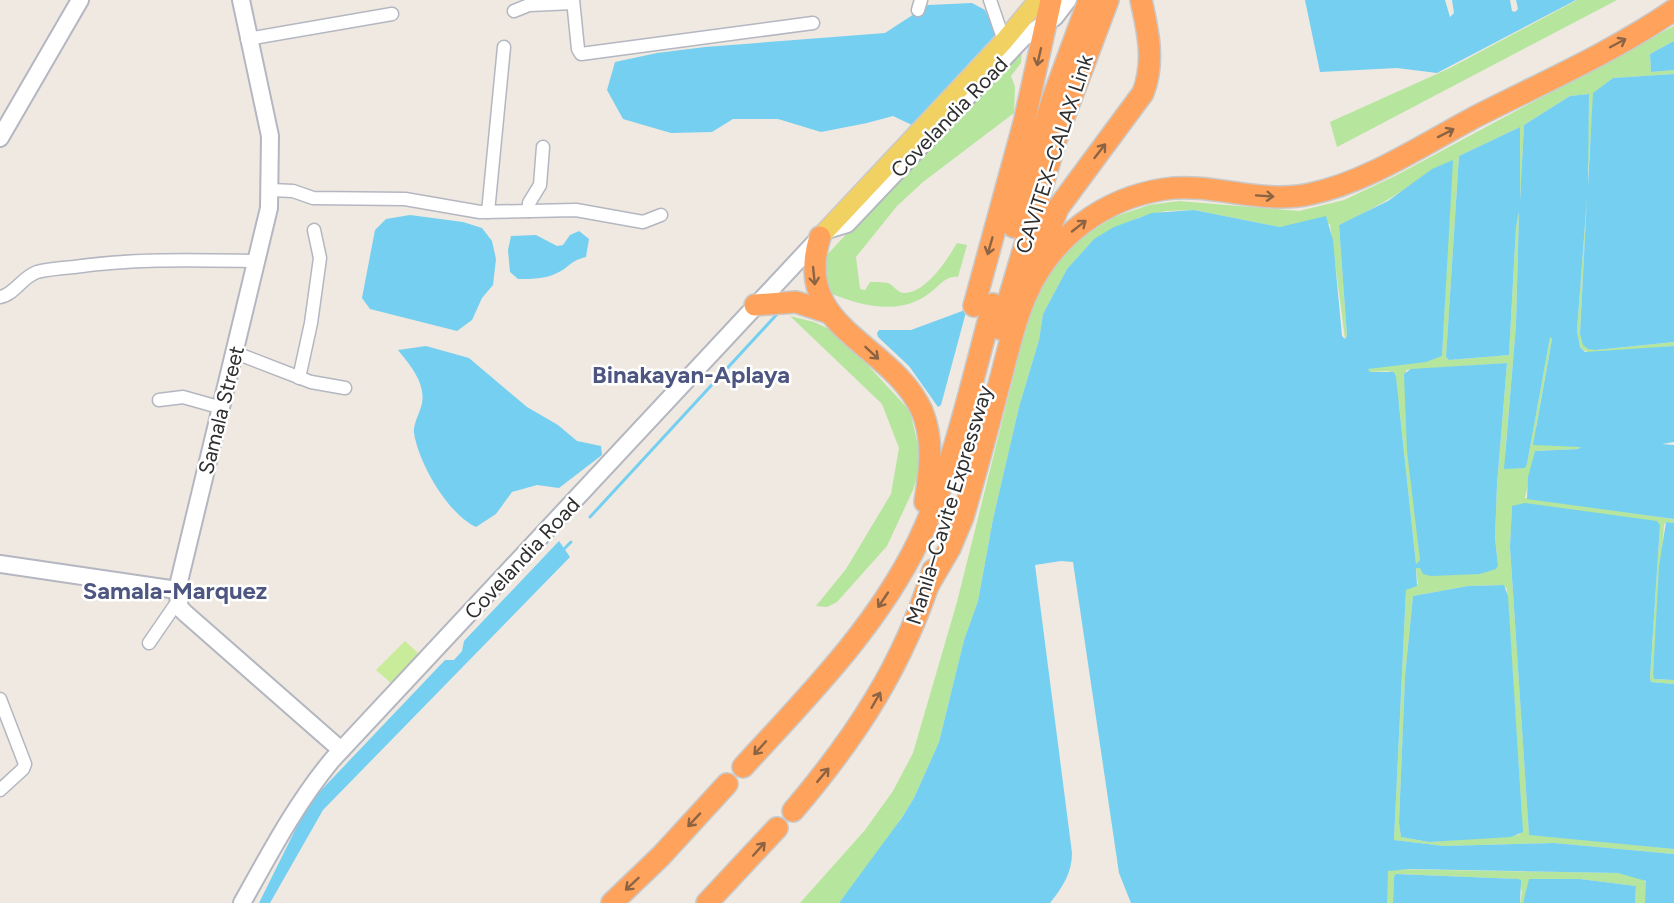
<svg xmlns="http://www.w3.org/2000/svg" width="1674" height="903" font-family="Figtree,sans-serif">
  <style>
    .green { fill: #b6e59e; fill-rule: evenodd }
    .pitch { fill: #c9ec9a }
    .water { fill: #75cff0 }
    .lines { fill: none; stroke-linecap: round; stroke-linejoin: round }
    .stream { stroke: #75cff0; stroke-width: 3 }
    .street-casing { stroke: #b4b7c1; stroke-width: 15 }
    .secondary-casing { stroke: #b4b7c1; stroke-width: 20 }
    .primary-casing { stroke: #c9c9c9; stroke-width: 21 }
    .highway-casing { stroke: #c9c9c9; stroke-width: 24 }
    .street { stroke: #fff; stroke-width: 12 }
    .secondary { stroke: #fff; stroke-width: 16 }
    .primary { stroke: #f2d163; stroke-width: 18 }
    .highway { stroke: #ffa35c; stroke-width: 21 }
    .oneway { stroke: #8c6343 }
    .labels { text-anchor: middle; dominant-baseline: central; stroke-width: 5; stroke-linejoin: round; paint-order: stroke }
    .street-label { font-size: 21px; fill: #2e2e2e; stroke: #fff }
    .quarter-label { font-size: 24px; font-weight: bold; fill: #4d5680; stroke: #fff }
  </style>
  <rect width="100%" height="100%" fill="#efe9e1"/>
  <g class="green">
    <path d="M1577 0H1617L1337 147 1330 122 1450 68Z"/>
    <path d="M1674 26V41L1650 54 1651 72 1674 70V74L1613 78 1594 93 1587 185 1589 94 1570 96 1524 125 1520 202V127L1459 156 1446 357 1449 360 1509 355 1516 227 1519 212 1516 325 1505 455 1527 464 1550 336 1552 339 1536 427 1581 447 1578 449 1535 451 1525 498 1674 519V523L1666 522 1664 525 1653 675 1654 679 1674 680V684L1651 682 1650 678 1660 525 1512 506 1510 547 1529 834 1674 849V854L1554 843 1444 846 1394 840 1406 590 1418 584 1416 568 1498 565 1495 538 1497 485 1507 363 1406 370V414L1420 560 1416 564 1399 404 1389 371 1370 372 1367 369 1442 356 1452 161C1413 182 1381 207 1339 225L1347 336 1345 339 1330 224 1310 222 1280 227 1194 210 1166 211 1140 217 1094 239 1067 269 1043 314 1039 340 1019 407 993 519 978 601 964 640 939 742 914 798 890 836 839 903H800L865 830 893 791 913 753 957 602 1027 322 1041 288 1059 261 1082 237 1114 217 1149 205 1179 201 1299 211 1344 200 1395 176ZM1503 585 1507 589 1522 818 1519 835 1429 842 1401 837 1399 823 1405 676 1413 596 1468 586Z"/>
    <path d="M1022 45 1021 63 1011 76 1015 87 1014 113 923 182 897 206 856 257 860 289 865 290 870 282C876 282 883 282 888 283 894 285 897 293 904 293 926 293 947 260 957 243L967 245 958 277C945 275 937 289 927 295 895 317 857 304 824 291L823 265 826 256Z"/>
    <path d="M1587 197 1580 334 1596 350 1674 342V346L1594 353C1579 352 1579 345 1577 331Z"/>
    <path d="M790 316 814 322 838 333 910 411 919 450 918 474 913 490 887 546 837 602 827 607 816 606 846 569 891 494 899 448 882 404Z"/>
    <path d="M1390 869 1618 873 1641 878 1648 884 1645 903H1635L1636 886 1580 879H1530L1523 903H1520L1522 892 1517 879 1397 874 1394 877 1393 903H1387V873Z"/>
  </g>
  <path class="pitch" d="M405 641 419 654 391 683 376 670Z"/>
  <g class="water">
    <path d="M1305 0H1445L1450 17 1454 13 1452 0H1510L1512 11 1515 12 1518 9 1516 0H1576L1437 73 1397 68 1320 72Z"/>
    <path d="M972 3 985 10 996 34 912 125 893 116 867 123 821 132 778 119H733L712 132 671 133 623 119 607 90 615 62 657 53 705 47 885 33 928 5Z"/>
    <path d="M1674 41V70L1651 72 1650 54Z"/>
    <path d="M1674 74V342L1596 350 1588 349 1583 345 1580 334 1587 197 1577 331 1580 347 1585 352 1674 346V442L1662 444 1674 445V519L1527 499 1528 477 1535 451 1578 449 1581 447 1533 445 1552 339 1550 337 1527 464 1525 468 1504 469 1516 325 1519 212 1516 227 1509 355 1449 360 1446 357 1459 156 1520 127V201L1524 125 1570 96 1589 94 1588 185 1593 93 1613 78Z"/>
    <path d="M1453 160 1442 356 1426 362 1368 369 1370 372H1394L1396 377 1416 564 1420 560 1407 451 1404 374 1411 369 1507 363 1497 485 1495 538 1498 565 1496 569 1480 574 1431 576 1423 574 1420 568H1416L1417 586 1406 590 1394 840 1444 846 1554 843 1674 854V903H1645L1646 881 1618 873 1409 869 1388 871 1387 903H1131L1119 873 1073 562 1061 561 1035 565 1072 853C1072 873 1062 888 1050 903H839L901 819 914 798 939 742 964 640 978 601 993 519 1019 407 1039 340 1043 314 1067 269 1094 239 1114 227 1152 213 1194 210 1280 227 1326 216 1333 240 1342 336 1345 339 1347 336 1339 225 1388 201 1432 169Z"/>
    <path d="M410 215 463 222 482 228 492 241 496 259 493 285 482 298 472 320 457 331 370 309 362 298 375 230 386 219Z"/>
    <path d="M579 231 589 239 586 257C569 261 569 268 557 273 546 279 530 279 518 279L510 272 508 250 511 236 536 235 557 246 563 245 570 235Z"/>
    <path d="M965 310 966 312 941 405 938 407 909 366 878 337 877 333 879 330H911Z"/>
    <path d="M426 346 469 358 527 407 558 425 577 441 601 446 602 455 559 488 537 485 512 492 496 514 476 527C448 514 419 464 414 433 413 425 419 414 421 407 428 385 410 365 398 350Z"/>
    <path d="M1525 503 1657 521 1660 525 1650 678 1651 682 1674 684V849L1529 835 1510 547 1512 506Z"/>
    <path d="M1666 522 1674 523V680L1654 679 1653 675 1659 567Z"/>
    <path d="M559 541 570 557 323 810 270 903H259L308 804 445 660H454L462 651 464 641Z"/>
    <path d="M1504 585 1508 596 1523 832 1511 837 1429 842 1401 837 1399 823 1405 676 1413 596 1468 586Z"/>
    <path d="M1396 874 1518 879 1521 880 1520 903H1393L1394 877Z"/>
    <path d="M1529 879H1580L1636 886 1635 903H1523Z"/>
  </g>
  <g class="lines">
    <g class="stream">
      <path d="M590 517 779 312"/>
      <path d="M562 551 571 542"/>
    </g>
    <defs>
      <g id="street">
        <path d="M573 0 578 49 581 54 813 23"/>
        <path d="M990 0 1004 41"/>
        <path d="M918 10 921 0"/>
        <path d="M514 11 529 5 573 3"/>
        <path d="M247 39 392 14"/>
        <path d="M271 190 293 191 313 198 405 199 480 212 576 210 643 222 661 215"/>
        <path d="M529 211V203L540 185 543 147"/>
        <path d="M488 212 504 47"/>
        <path d="M0 297C14 295 22 277 37 272 48 269 62 268 74 267 135 258 196 260 257 261"/>
        <path d="M236 353 311 382 345 388"/>
        <path d="M299 378 311 323 320 258 314 230"/>
        <path d="M159 400 183 397 222 408"/>
        <path d="M149 643 180 598"/>
        <path d="M0 699 25 764 23 769 0 790"/>
      </g>
      <g id="secondary">
        <path d="M241 0 270 136 269 208 177 590 180 608 185 613 341 750"/>
        <path d="M0 138 80 0"/>
        <path d="M827 230 847 224 1024 37 1055 17 1068 0"/>
        <path d="M0 564 177 590"/>
        <path d="M242 903C270 853 295 805 332 760L820 237"/>
      </g>
      <path id="primary" d="M820 237 1004 41 1038 0"/>
      <g id="highway">
        <path d="M1014 227 1052 101 1089 0"/>
        <path d="M820 237C791 329 891 342 922 411 934 440 930 472 925 502"/>
        <path d="M1036 263 1058 208 1143 93C1155 62 1148 31 1141 0"/>
        <path d="M755 305 796 302 830 313"/>
        <path d="M974 306 1024 123 1051 0"/>
        <path d="M1000 329 1058 133 1108 0"/>
        <path d="M929 584 950 548 963 517C976 472 988 427 1000 381 1008 352 1014 321 1027 293 1052 237 1104 198 1165 189 1213 182 1261 205 1310 194 1368 182 1424 144 1477 116 1542 83 1613 52 1674 10"/>
        <path d="M743 767C807 697 876 628 918 542 954 467 971 384 993 304"/>
        <path d="M793 811C856 737 904 664 933 570"/>
        <path d="M612 903 661 856 727 784"/>
        <path d="M707 903 777 828"/>
      </g>
    </defs>
    <use href="#street" class="street-casing"/>
    <use href="#secondary" class="secondary-casing"/>
    <use href="#primary" class="primary-casing"/>
    <use href="#highway" class="highway-casing"/>
    <use href="#street" class="street"/>
    <use href="#secondary" class="secondary"/>
    <use href="#primary" class="primary"/>
    <use href="#highway" class="highway"/>
  </g>
  <defs><path id="oneway-shaft" d="M-6 0H5M1.5-3L5.5 0L1.5 3" fill="none" stroke-width="1.6" stroke-linecap="round" stroke-linejoin="round" transform="scale(1.5)"/></defs>
  <g class="oneway">
    <use href="#oneway-shaft" transform="translate(1618 43) rotate(-28)"/>
    <use href="#oneway-shaft" transform="translate(1039 57) rotate(103)"/>
    <use href="#oneway-shaft" transform="translate(1446 133) rotate(-27)"/>
    <use href="#oneway-shaft" transform="translate(1100 151) rotate(-52)"/>
    <use href="#oneway-shaft" transform="translate(1265 196) rotate(4)"/>
    <use href="#oneway-shaft" transform="translate(1079 226) rotate(-38)"/>
    <use href="#oneway-shaft" transform="translate(990 246) rotate(106)"/>
    <use href="#oneway-shaft" transform="translate(814 276) rotate(84)"/>
    <use href="#oneway-shaft" transform="translate(872 353) rotate(43)"/>
    <use href="#oneway-shaft" transform="translate(883 600) rotate(124)"/>
    <use href="#oneway-shaft" transform="translate(876 700) rotate(-60)"/>
    <use href="#oneway-shaft" transform="translate(760 748) rotate(132)"/>
    <use href="#oneway-shaft" transform="translate(823 775) rotate(-50)"/>
    <use href="#oneway-shaft" transform="translate(694 820) rotate(133)"/>
    <use href="#oneway-shaft" transform="translate(759 849) rotate(-48)"/>
    <use href="#oneway-shaft" transform="translate(632 884) rotate(137)"/>
  </g>
  <g class="labels">
    <g class="street-label">
      <text transform="translate(949 117) rotate(-46)">Covelandia Road</text>
      <text transform="translate(1054 154) rotate(-72)">CAVITEX–CALAX Link</text>
      <text transform="translate(221 410) rotate(-76)">Samala Street</text>
      <text transform="translate(949 505) rotate(-73)">Manila–Cavite Expressway</text>
      <text transform="translate(522 558) rotate(-47)">Covelandia Road</text>
    </g>
    <g class="quarter-label">
      <text x="691" y="374">Binakayan-Aplaya</text>
      <text x="175" y="590">Samala-Marquez</text>
    </g>
  </g>
</svg>
